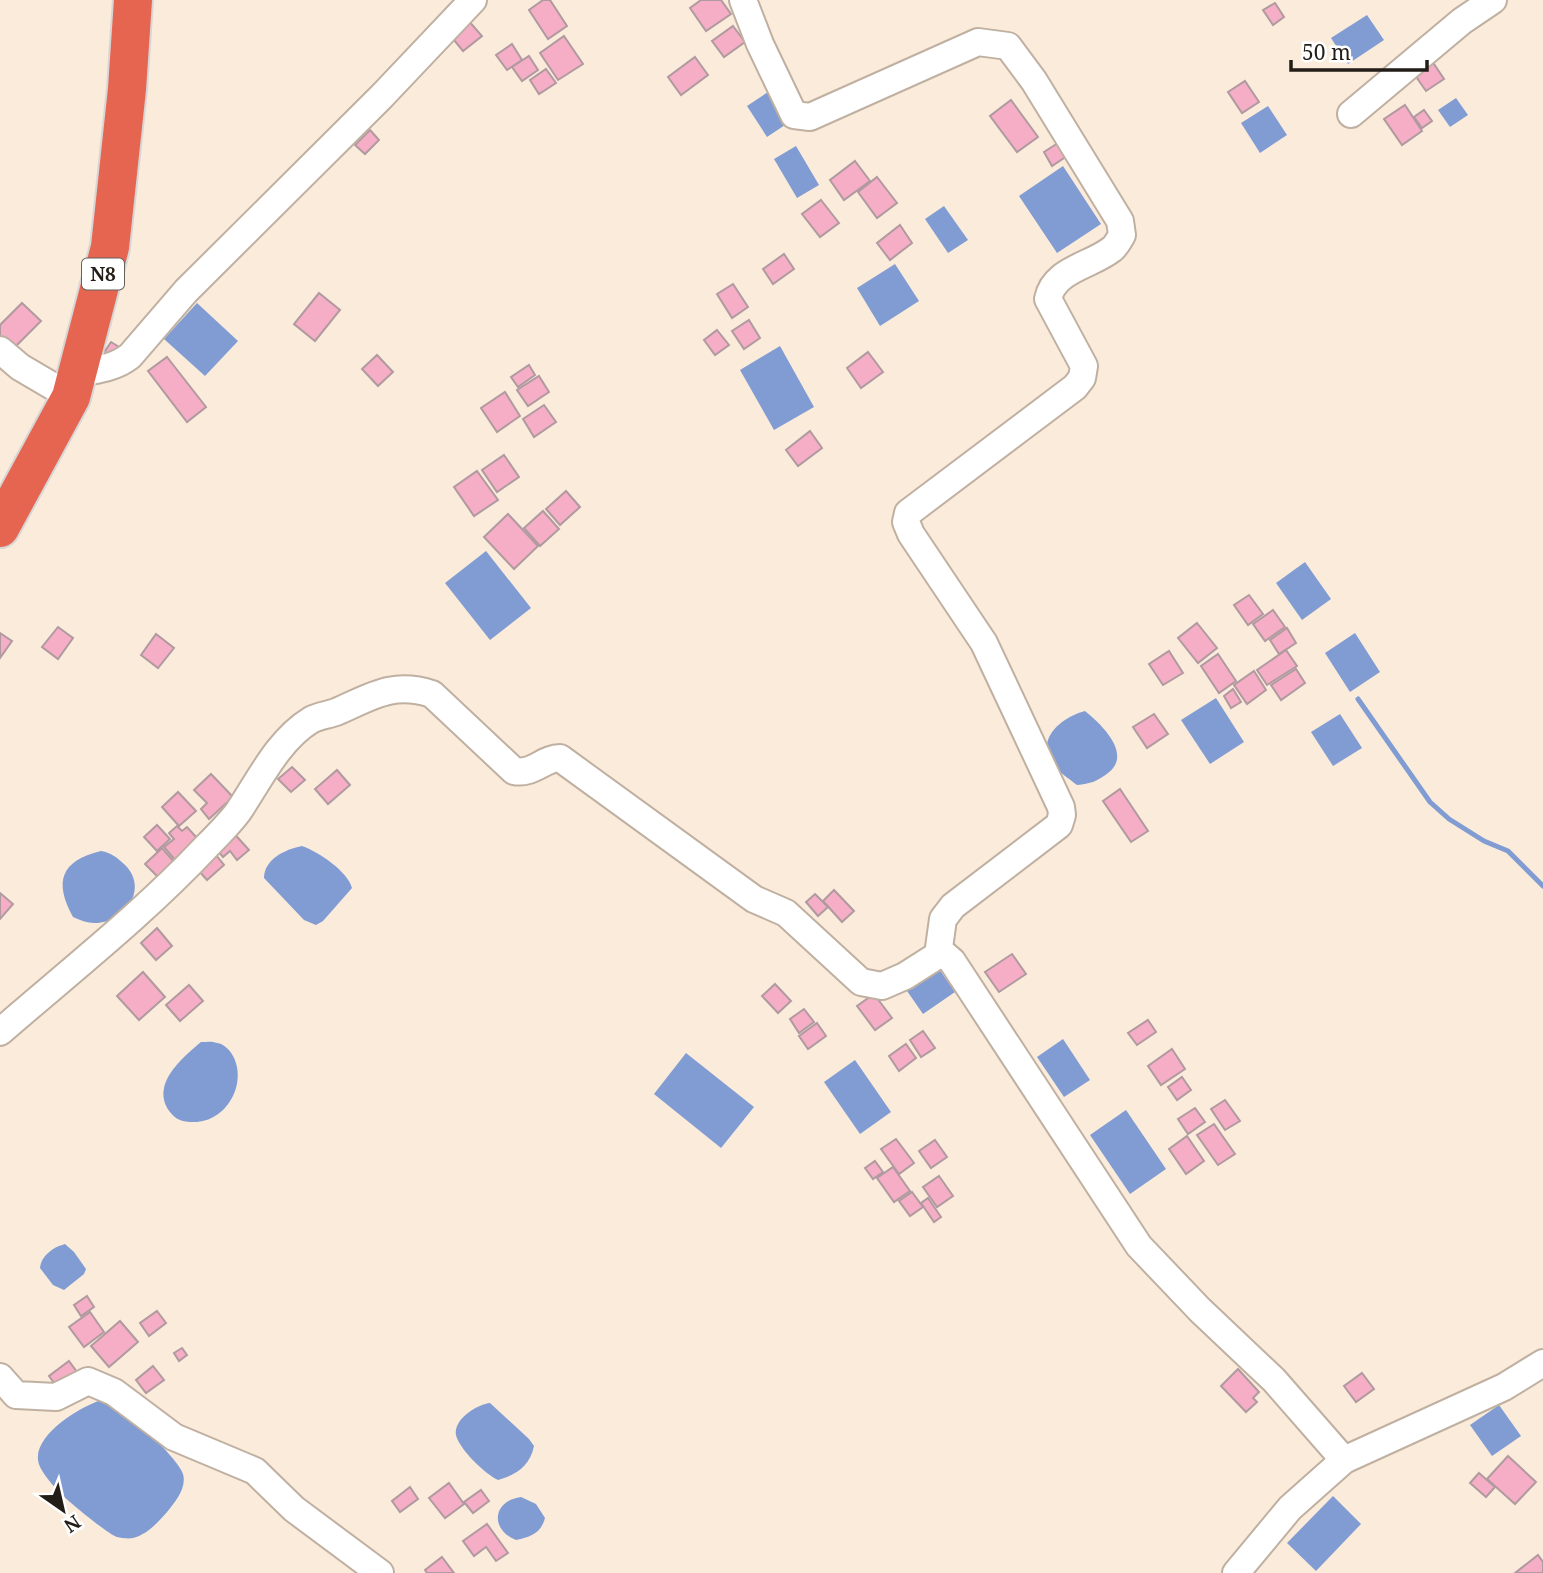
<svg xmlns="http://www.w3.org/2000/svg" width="1543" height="1573" font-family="'Noto Serif',serif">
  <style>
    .water { fill: #809cd3 }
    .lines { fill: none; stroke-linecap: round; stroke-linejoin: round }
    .stream { stroke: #809cd3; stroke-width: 5 }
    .building { fill: #f5aec5; stroke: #b09aa0; stroke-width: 2 }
    .minor-casing { stroke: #bfb0a1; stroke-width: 30 }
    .highway-casing { stroke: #d7d6d5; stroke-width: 42 }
    .minor { stroke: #fff; stroke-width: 26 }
    .highway { stroke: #e56551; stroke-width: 38 }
    .labels { text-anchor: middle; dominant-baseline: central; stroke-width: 5; stroke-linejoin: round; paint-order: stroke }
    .shield { fill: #fff; stroke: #64615d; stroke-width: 2 }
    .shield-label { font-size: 19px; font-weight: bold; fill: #221d17 }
  </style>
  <rect width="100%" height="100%" fill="#fbebdb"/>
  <g class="water">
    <path d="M1367 15 1384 40 1348 64 1331 38Z"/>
    <path d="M768 92 788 123 767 137 747 106Z"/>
    <path d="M1456 98 1468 115 1450 127 1438 110Z"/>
    <path d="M1268 106 1287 135 1260 153 1241 123Z"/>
    <path d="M796 146 819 185 797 198 774 159Z"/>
    <path d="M1063 166 1101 224 1057 253 1019 196Z"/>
    <path d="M944 206 968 240 948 253 925 219Z"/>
    <path d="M895 264 919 301 880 326 857 288Z"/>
    <path d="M197 303 238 341 205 376 164 339Z"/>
    <path d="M780 346 814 407 774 430 740 370Z"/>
    <path d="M486 551 531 608 490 640 445 583Z"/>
    <path d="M1305 562 1331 599 1302 620 1276 583Z"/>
    <path d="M1355 633 1380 672 1350 692 1325 653Z"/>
    <path d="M1216 698 1244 742 1210 764 1181 720Z"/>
    <path d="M1085 711C1101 724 1133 754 1108 773 1098 781 1090 784 1077 785 1068 778 1054 769 1049 758 1039 735 1065 716 1085 711Z"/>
    <path d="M1340 714 1362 748 1333 766 1311 732Z"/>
    <path d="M302 846C319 852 347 871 352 888L323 921 316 925 304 920 264 878C264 859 286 849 302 846Z"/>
    <path d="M101 851C112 853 116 857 124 864 150 888 125 924 94 923 87 923 80 920 73 917 54 882 60 861 101 851Z"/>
    <path d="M937 966 955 992 923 1014 905 988Z"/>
    <path d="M1063 1039 1090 1080 1064 1097 1037 1057Z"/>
    <path d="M201 1042C206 1042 212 1041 217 1043 224 1044 230 1050 233 1056 248 1084 226 1123 193 1122 183 1122 176 1120 170 1112 150 1085 181 1059 201 1042Z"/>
    <path d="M686 1053 754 1107 721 1148 654 1094Z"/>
    <path d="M855 1060 891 1112 860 1134 824 1082Z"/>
    <path d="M1126 1110 1166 1169 1130 1194 1090 1135Z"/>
    <path d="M65 1244 74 1252 86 1269 84 1274 64 1290 53 1285 40 1268C41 1256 53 1247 65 1244Z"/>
    <path d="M101 1400C103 1401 110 1402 111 1402 126 1410 179 1459 183 1474 187 1488 175 1502 167 1512 157 1523 148 1534 133 1538 129 1539 121 1538 117 1537 109 1535 65 1499 58 1491 51 1483 39 1470 38 1460 35 1434 80 1407 101 1400Z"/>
    <path d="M490 1403 529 1439 534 1446C530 1466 516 1475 498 1480 485 1474 459 1449 456 1435 453 1419 478 1404 490 1403Z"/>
    <path d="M1499 1405 1521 1436 1492 1456 1470 1425Z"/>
    <path d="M1333 1496 1361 1524 1316 1571 1287 1543Z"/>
    <path d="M521 1497 536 1504 545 1518C541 1533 531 1537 516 1540 490 1530 492 1501 521 1497Z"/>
  </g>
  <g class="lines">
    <path class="stream" d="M1358 699 1430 802 1449 819 1484 841 1508 851 1543 886"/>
  </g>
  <g class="building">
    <path d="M543 0H550L567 26 548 39 529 10Z"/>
    <path d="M701 0H721L731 14 706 31 690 8Z"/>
    <path d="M1275 3 1284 17 1273 25 1263 10Z"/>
    <path d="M467 19 482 36 463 51 449 34Z"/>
    <path d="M733 26 745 42 724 57 712 41Z"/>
    <path d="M564 36 583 64 558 80 540 53Z"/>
    <path d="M512 44 522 60 507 70 496 55Z"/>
    <path d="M529 56 538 70 522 81 512 67Z"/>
    <path d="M695 57 708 75 681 95 668 77Z"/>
    <path d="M1430 58 1444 79 1426 91 1412 71Z"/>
    <path d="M546 69 556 83 539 94 530 80Z"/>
    <path d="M1245 81 1259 102 1242 113 1228 92Z"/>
    <path d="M1011 100 1038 137 1017 152 990 116Z"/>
    <path d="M1405 105 1422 131 1402 145 1384 119Z"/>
    <path d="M1424 110 1432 121 1422 128 1414 117Z"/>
    <path d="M370 130 379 140 365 154 355 145Z"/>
    <path d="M1061 141 1070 154 1052 166 1044 152Z"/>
    <path d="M855 161 870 181 844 200 830 180Z"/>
    <path d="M877 177 897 203 877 218 858 192Z"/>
    <path d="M821 200 839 223 820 237 802 214Z"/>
    <path d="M900 225 912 243 890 260 877 243Z"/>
    <path d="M784 254 794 269 773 284 763 269Z"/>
    <path d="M733 284 748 307 732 318 717 294Z"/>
    <path d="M319 293 340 310 315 341 294 324Z"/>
    <path d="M22 303 41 321 8 354 0 346V325Z"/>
    <path d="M749 320 760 338 744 349 732 331Z"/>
    <path d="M717 330 729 345 715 355 704 340Z"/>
    <path d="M111 342 124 350 116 362 103 354Z"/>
    <path d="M868 352 883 372 861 388 847 368Z"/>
    <path d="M377 355 393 372 378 386 362 369Z"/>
    <path d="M167 357 206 407 187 422 148 371Z"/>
    <path d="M529 365 535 375 518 387 511 377Z"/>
    <path d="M539 376 549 392 528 406 517 390Z"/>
    <path d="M505 392 520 416 497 432 481 408Z"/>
    <path d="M544 405 556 422 534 437 523 419Z"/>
    <path d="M810 431 822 448 798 466 786 450Z"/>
    <path d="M504 455 519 477 497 492 482 470Z"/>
    <path d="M477 471 498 500 474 516 454 487Z"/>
    <path d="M566 491 580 507 560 525 546 509Z"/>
    <path d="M543 511 559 529 540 546 524 528Z"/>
    <path d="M508 514 538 546 514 569 484 537Z"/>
    <path d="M1249 595 1263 614 1248 625 1234 605Z"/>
    <path d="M1273 610 1285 627 1265 641 1253 624Z"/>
    <path d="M1197 623 1217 648 1198 663 1178 638Z"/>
    <path d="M58 627 73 638 58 659 42 647Z"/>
    <path d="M1287 628 1296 643 1279 654 1270 640Z"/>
    <path d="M0 633 12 641 0 658Z"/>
    <path d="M156 634 174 648 158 668 141 655Z"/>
    <path d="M1286 650 1297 666 1267 685 1257 670Z"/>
    <path d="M1169 651 1183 673 1163 685 1149 664Z"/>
    <path d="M1218 654 1236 681 1219 693 1201 666Z"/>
    <path d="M1296 669 1305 683 1281 700 1271 685Z"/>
    <path d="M1254 671 1266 690 1247 704 1234 685Z"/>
    <path d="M1233 689 1241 702 1231 708 1224 696Z"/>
    <path d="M1154 714 1168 734 1147 748 1133 727Z"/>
    <path d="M292 767 305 780 291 792 278 779Z"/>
    <path d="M337 770 350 785 328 804 315 789Z"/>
    <path d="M211 774 233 797 209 819 201 809 207 803 194 790Z"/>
    <path d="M1120 789 1148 831 1131 842 1103 801Z"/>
    <path d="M178 792 196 811 179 826 162 807Z"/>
    <path d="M157 825 170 839 157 851 144 837Z"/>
    <path d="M177 826 182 831 187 827 198 839 175 860 164 847 174 839 169 833Z"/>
    <path d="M230 829 249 850 237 860 230 851 223 857 213 845Z"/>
    <path d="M162 848 175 863 159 878 145 864Z"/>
    <path d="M216 855 224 865 207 880 199 871Z"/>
    <path d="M834 890 854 911 842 922 823 901Z"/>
    <path d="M0 893 13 904 0 919Z"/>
    <path d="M815 894 828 907 818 916 806 902Z"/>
    <path d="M157 928 172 946 156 960 141 943Z"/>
    <path d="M1012 954 1026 974 999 992 985 972Z"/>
    <path d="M143 972 165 997 139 1020 117 996Z"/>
    <path d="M775 984 791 1001 778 1013 762 996Z"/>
    <path d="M189 985 203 1001 180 1021 166 1005Z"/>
    <path d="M874 994 892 1018 875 1030 857 1006Z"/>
    <path d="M804 1009 814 1022 799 1033 790 1019Z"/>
    <path d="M1148 1020 1156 1032 1137 1045 1128 1033Z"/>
    <path d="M817 1023 826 1036 808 1049 799 1036Z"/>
    <path d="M923 1031 935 1048 921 1057 910 1040Z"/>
    <path d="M906 1044 916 1058 899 1071 889 1056Z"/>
    <path d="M1172 1049 1185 1069 1161 1085 1148 1066Z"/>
    <path d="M1182 1077 1191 1090 1177 1100 1168 1087Z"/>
    <path d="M1225 1100 1240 1121 1225 1130 1211 1109Z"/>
    <path d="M1195 1108 1205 1122 1188 1134 1178 1119Z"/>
    <path d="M1214 1124 1235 1154 1218 1165 1197 1135Z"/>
    <path d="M1187 1136 1204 1161 1186 1174 1169 1149Z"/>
    <path d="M896 1139 914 1163 899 1174 881 1149Z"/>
    <path d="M935 1140 947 1157 931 1168 919 1151Z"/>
    <path d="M875 1161 883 1172 873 1179 865 1168Z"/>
    <path d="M893 1167 910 1191 894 1202 877 1178Z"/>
    <path d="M939 1176 953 1196 937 1207 923 1187Z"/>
    <path d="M912 1192 923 1207 910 1216 899 1201Z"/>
    <path d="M928 1198 941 1217 934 1222 921 1203Z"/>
    <path d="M87 1296 94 1307 81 1316 74 1305Z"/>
    <path d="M157 1311 166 1323 149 1336 140 1323Z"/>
    <path d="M90 1312 104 1332 84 1347 69 1327Z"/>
    <path d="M120 1321 138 1342 109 1367 91 1346Z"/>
    <path d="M182 1348 187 1355 179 1361 174 1353Z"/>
    <path d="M69 1361 77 1372 57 1387 49 1376Z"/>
    <path d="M153 1366 164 1380 146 1393 136 1380Z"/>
    <path d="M1238 1369 1259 1392 1253 1398 1257 1402 1246 1412 1221 1386Z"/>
    <path d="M1362 1373 1374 1389 1356 1402 1344 1386Z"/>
    <path d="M1508 1456 1536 1482 1515 1504 1487 1479Z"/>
    <path d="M1479 1473 1495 1487 1486 1497 1470 1483Z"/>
    <path d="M449 1483 464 1504 445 1518 429 1498Z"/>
    <path d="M410 1487 418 1499 400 1512 392 1501Z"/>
    <path d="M481 1490 489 1501 473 1513 464 1502Z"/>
    <path d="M487 1524 508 1553 496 1561 486 1547 474 1556 463 1541Z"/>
    <path d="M1538 1555 1543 1562V1573H1515Z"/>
    <path d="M442 1557 454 1573H427L425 1570Z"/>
  </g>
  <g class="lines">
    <defs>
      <g id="minor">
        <path d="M743 0 760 44 794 115 810 117 978 42 1008 46 1034 81 1120 221 1122 235C1119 240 1116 246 1112 249 1091 266 1054 269 1048 299L1084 366 1082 378 1075 387 908 513 906 522 911 534 984 643 1061 807 1062 815 1059 825 953 906 943 919 938 955"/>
        <path d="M1351 114 1462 21 1493 0"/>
        <path d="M0 350 20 367 71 397"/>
        <path d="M77 373C96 370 115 368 130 356L186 291 382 96 473 0"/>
        <path d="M0 1032C69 972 143 914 206 847 217 836 229 824 238 812 259 781 278 740 311 720 318 716 328 715 336 712 371 697 392 681 432 694L514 771C532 775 544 758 560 758L754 899 786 913 861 982 882 986 905 976 938 955H945L952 961 1139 1246 1200 1310 1274 1380 1344 1460"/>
        <path d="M0 1377 16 1395 56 1397 88 1381 114 1392 174 1437 255 1471 294 1509 380 1573"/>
        <path d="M1236 1573 1290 1508 1344 1460 1504 1387 1543 1363"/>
      </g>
      <path id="highway" d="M0 528 71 397 110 247 127 89 133 0"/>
    </defs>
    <use href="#minor" class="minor-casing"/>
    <use href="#highway" class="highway-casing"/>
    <use href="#minor" class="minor"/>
    <use href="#highway" class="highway"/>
  </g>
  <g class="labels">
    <rect class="shield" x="82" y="258.5" width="42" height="31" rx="5"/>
    <g class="shield-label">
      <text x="103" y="274">N8</text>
    </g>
  </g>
  <g transform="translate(63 1510) rotate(146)" stroke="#ffffff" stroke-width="5" paint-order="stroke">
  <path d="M0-5L12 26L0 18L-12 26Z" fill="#221d17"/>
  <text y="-10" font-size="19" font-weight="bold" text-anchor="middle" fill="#221d17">N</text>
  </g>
  <path d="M1291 60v10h136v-10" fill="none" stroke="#221d17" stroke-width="3.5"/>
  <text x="1302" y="60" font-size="21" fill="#221d17" stroke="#ffffff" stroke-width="5" paint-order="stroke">50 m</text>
</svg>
